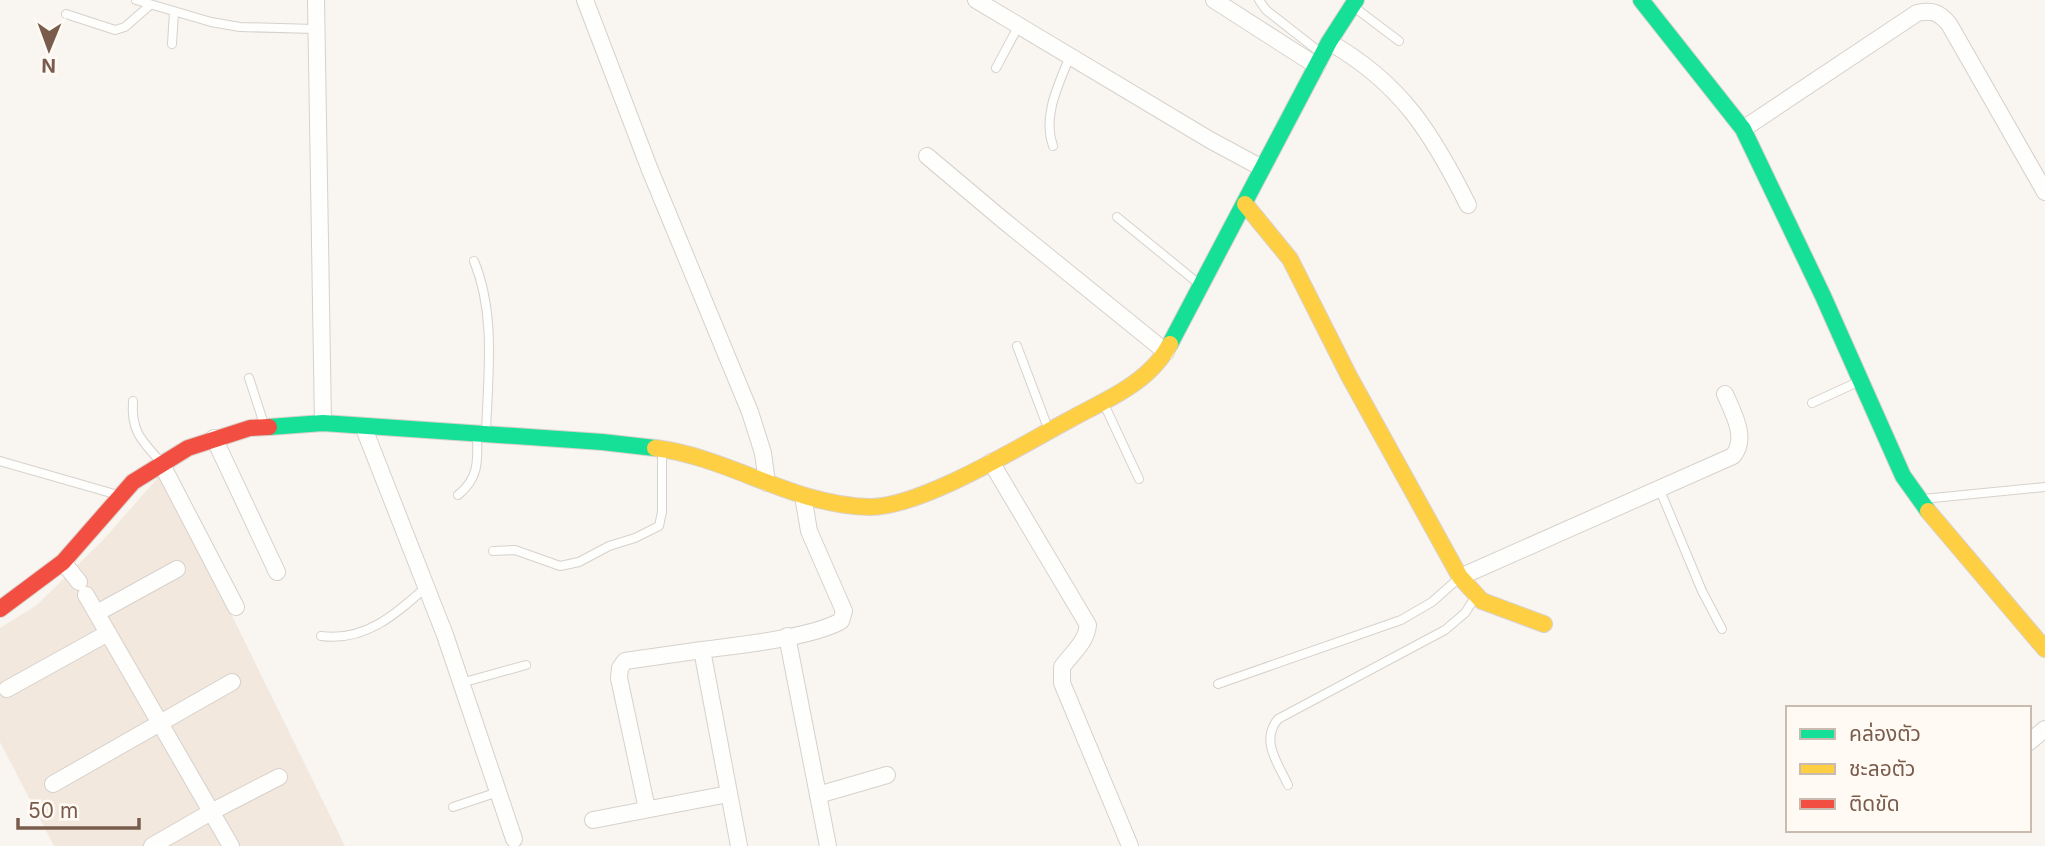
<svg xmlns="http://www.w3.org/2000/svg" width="2045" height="846" font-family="Inter,'Noto Sans Thai',sans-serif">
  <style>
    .residential { fill: #f2e8de }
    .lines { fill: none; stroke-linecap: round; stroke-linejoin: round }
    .lane-casing { stroke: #d7d1cb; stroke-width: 10 }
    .street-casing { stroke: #d7d1cb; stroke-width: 18 }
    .fast-casing { stroke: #d9d2cb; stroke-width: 18 }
    .slow-casing { stroke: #d9d2cb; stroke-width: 18 }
    .jam-casing { stroke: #d9d2cb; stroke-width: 18 }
    .lane { stroke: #fefefd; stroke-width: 8 }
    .street { stroke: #fefefd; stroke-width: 16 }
    .fast { stroke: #16e098; stroke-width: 16 }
    .slow { stroke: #ffcf43; stroke-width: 16 }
    .jam { stroke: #f24e42; stroke-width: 16 }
  </style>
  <rect width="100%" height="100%" fill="#f9f5f0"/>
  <path class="residential" d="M162 473 345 846H54L0 742V628L37 605 104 539Z"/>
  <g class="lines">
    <defs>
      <g id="lane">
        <path d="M136 0 211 22 240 27 315 29"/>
        <path d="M1259 0 1266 10 1321 53"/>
        <path d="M1354 7 1399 41"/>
        <path d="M66 14 115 30 125 27 150 5"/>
        <path d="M172 44 174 12"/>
        <path d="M996 68 1019 25"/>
        <path d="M1053 146C1042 116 1059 84 1070 56"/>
        <path d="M1117 217 1199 284"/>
        <path d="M474 261C496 314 488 375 486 432"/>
        <path d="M1017 346 1048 428"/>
        <path d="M249 378 264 424"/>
        <path d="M133 401C131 430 140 439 159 460"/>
        <path d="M1812 403 1860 381"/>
        <path d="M1104 404 1139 479"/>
        <path d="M0 461 118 495"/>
        <path d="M1659 488 1702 591 1722 629"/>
        <path d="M458 495C479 478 478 461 477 435"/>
        <path d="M1923 499 2045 487"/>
        <path d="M493 551 515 550 560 566 579 562 609 546 635 538 659 526 662 512V452"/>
        <path d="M321 636C365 642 396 614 426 587"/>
        <path d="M461 683 526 665"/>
        <path d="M1218 684 1401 620 1432 602 1459 578"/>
        <path d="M1288 785C1278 763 1260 741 1278 719L1445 630 1465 613 1476 596"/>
        <path d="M453 807 498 792"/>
      </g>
      <g id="street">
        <path d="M316 0 323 423"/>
        <path d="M585 0 650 170 750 412 763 453 767 483"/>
        <path d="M976 0 1210 140 1262 168"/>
        <path d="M1214 0 1317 66"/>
        <path d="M1329 42C1401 83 1432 133 1468 205"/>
        <path d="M1743 129 1917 13C1932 10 1939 12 1949 24L2045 192"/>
        <path d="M927 156 1003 220 1166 352"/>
        <path d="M363 426 445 635 514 839"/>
        <path d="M214 438 277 572"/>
        <path d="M991 462 1088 625C1086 643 1072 653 1062 667V683L1130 846"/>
        <path d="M161 463 236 607"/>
        <path d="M63 562 79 582"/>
        <path d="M1460 577 1733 456C1748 438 1733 413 1725 394"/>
        <path d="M86 595 231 846"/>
        <path d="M97 613 177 569"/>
        <path d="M787 636 828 846"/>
        <path d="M7 689 108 633"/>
        <path d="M2029 742 2045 729"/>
        <path d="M53 784 232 682"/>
        <path d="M818 795 887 775"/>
        <path d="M647 809 619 678 620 668 625 661 702 650"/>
        <path d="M593 820 728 794"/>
        <path d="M152 846 211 812 279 777"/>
        <path d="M739 846 702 650C739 645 810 638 841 621L844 611 809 531 803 496"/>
      </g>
      <g id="fast">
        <path d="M1641 0 1743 129 1823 296 1903 476 1928 511"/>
        <path d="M1170 344 1329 42 1356 0"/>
        <path d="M269 427 323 423 602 442 655 448"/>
      </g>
      <g id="slow">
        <path d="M1245 204 1290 259 1349 376 1460 577 1482 601 1544 624"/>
        <path d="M655 448C729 457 794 506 870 507 922 507 1022 445 1069 420 1094 406 1125 393 1147 373 1156 365 1164 355 1170 344"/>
        <path d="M1928 511 2045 649"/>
      </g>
      <path id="jam" d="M0 609 63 562 133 482 188 448 250 428 269 427"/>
    </defs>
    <use href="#lane" class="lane-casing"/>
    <use href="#street" class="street-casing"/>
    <use href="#fast" class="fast-casing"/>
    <use href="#slow" class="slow-casing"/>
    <use href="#jam" class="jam-casing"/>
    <use href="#lane" class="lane"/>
    <use href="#street" class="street"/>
    <use href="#fast" class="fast"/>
    <use href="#slow" class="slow"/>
    <use href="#jam" class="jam"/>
  </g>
  <rect x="1786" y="706" width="245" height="126" fill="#fffaf3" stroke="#cabbb1" stroke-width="2"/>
  <rect x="1800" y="729" width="35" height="10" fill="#16e098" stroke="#cabbb1" stroke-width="2"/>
  <text x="1849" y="741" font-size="21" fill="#7a5c4d">คล่องตัว</text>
  <rect x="1800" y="764" width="35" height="10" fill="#ffcf43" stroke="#cabbb1" stroke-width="2"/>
  <text x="1849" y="776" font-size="21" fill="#7a5c4d">ชะลอตัว</text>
  <rect x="1800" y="799" width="35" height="10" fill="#f24e42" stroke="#cabbb1" stroke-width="2"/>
  <text x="1849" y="811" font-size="21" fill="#7a5c4d">ติดขัด</text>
  <g transform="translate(49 49) rotate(181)" stroke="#fffaf3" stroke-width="5" paint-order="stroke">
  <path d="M0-5L12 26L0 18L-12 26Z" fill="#7a5c4d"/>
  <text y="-10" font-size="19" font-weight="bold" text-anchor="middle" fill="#7a5c4d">N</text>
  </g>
  <path d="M18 818v10h121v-10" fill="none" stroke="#7a5c4d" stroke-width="3.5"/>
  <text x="28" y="818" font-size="21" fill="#7a5c4d" stroke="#fffaf3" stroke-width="5" paint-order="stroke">50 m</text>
</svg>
